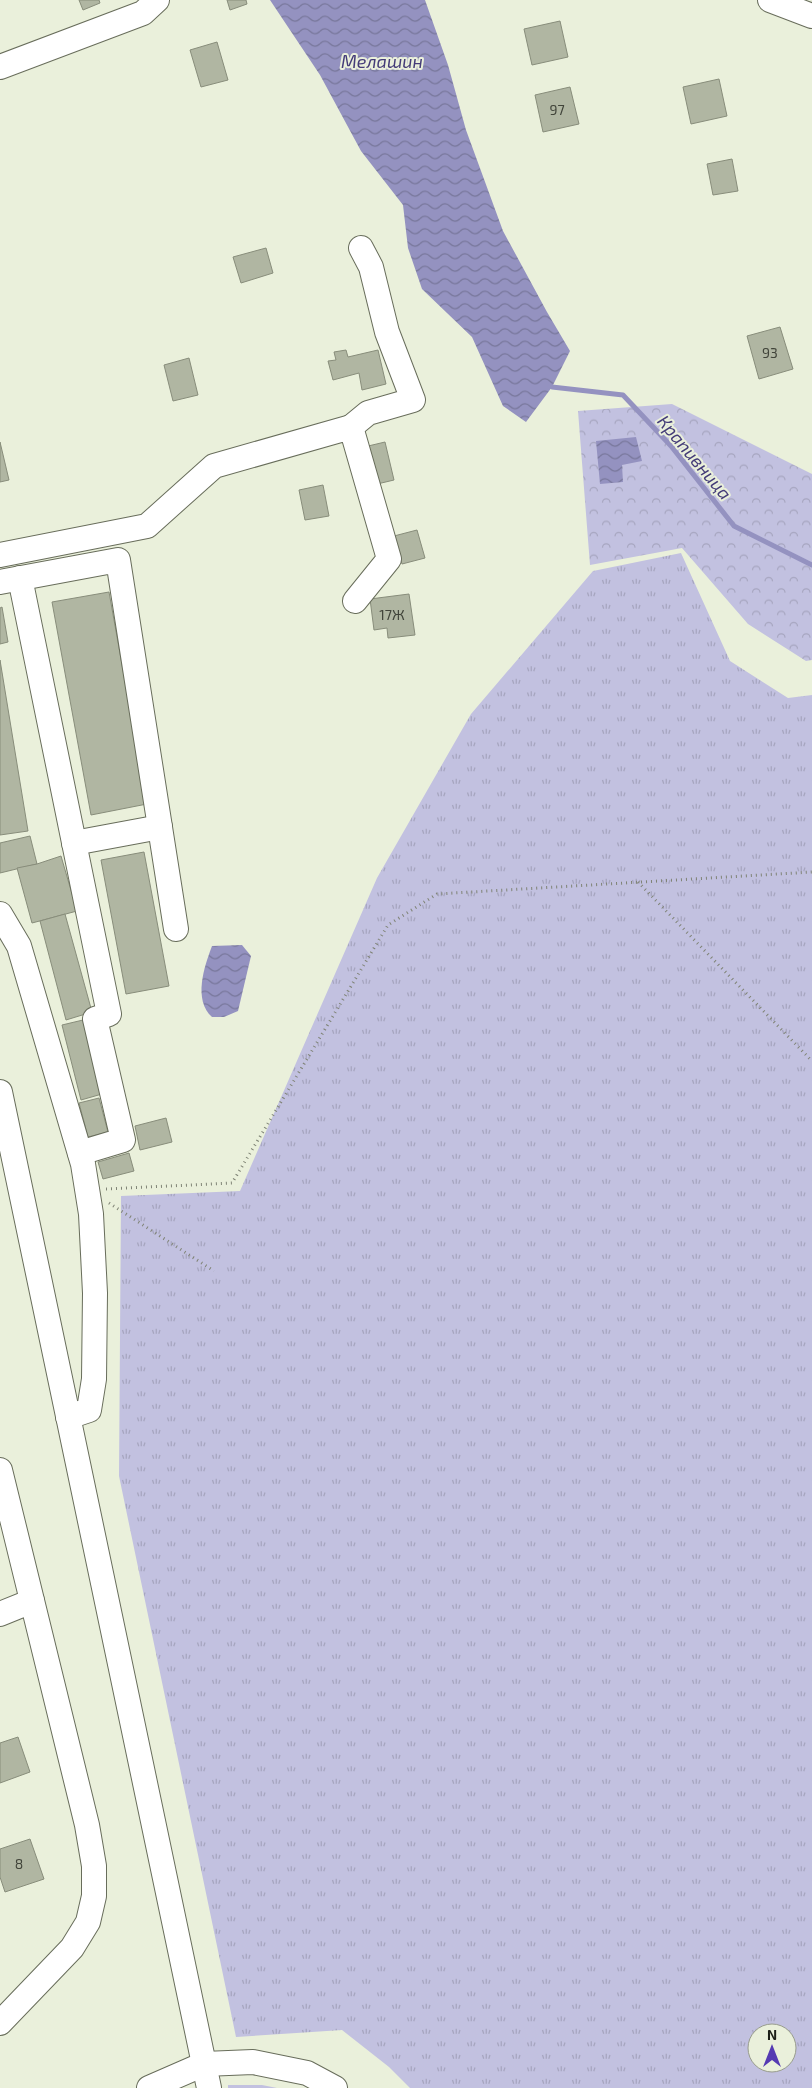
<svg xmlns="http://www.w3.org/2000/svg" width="812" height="2088" font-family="'Exo 2',sans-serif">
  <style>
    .grass { fill: url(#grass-tufts); fill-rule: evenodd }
    .forest { fill: url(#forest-crowns) }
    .water { fill: url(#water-waves) }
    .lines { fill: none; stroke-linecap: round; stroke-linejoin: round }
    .stream { stroke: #9492c0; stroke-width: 5 }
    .building { fill: #b0b6a2; stroke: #888d7b }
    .minor-casing { stroke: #686d5b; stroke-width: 26 }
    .path { stroke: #7f8375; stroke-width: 3; stroke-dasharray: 1 4; stroke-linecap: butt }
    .minor { stroke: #fff; stroke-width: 24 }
    .labels { text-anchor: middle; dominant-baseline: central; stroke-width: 4; stroke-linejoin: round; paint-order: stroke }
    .number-label { font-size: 14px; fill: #41443a }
    .water-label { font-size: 18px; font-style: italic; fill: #443c78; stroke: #eaf0db }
  </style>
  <defs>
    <pattern id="grass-tufts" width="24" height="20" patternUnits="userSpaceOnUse" patternTransform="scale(1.25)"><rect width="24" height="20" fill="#c2c1e0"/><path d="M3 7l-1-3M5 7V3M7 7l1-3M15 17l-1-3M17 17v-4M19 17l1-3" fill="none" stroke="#a6a5bf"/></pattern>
    <pattern id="forest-crowns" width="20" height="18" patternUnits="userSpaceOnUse" patternTransform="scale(1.25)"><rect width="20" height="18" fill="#c2c1e0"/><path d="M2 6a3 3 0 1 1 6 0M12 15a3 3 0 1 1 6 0" fill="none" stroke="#a6a5bf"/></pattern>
    <pattern id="water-waves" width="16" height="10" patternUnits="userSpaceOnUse" patternTransform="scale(1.25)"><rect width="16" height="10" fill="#9492c0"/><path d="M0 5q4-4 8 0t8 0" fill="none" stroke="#78779b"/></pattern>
  </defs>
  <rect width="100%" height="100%" fill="#eaf0db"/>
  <g class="grass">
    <path d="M681 553 730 661 788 698 812 695V2088H410L389 2067 342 2030 236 2037 119 1476 121 1196 240 1191 377 878 471 714 593 571ZM757 2033H787V2063H757Z"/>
    <path d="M228 2085H262L277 2088H228Z"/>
  </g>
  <path class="forest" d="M672 404 812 474V660L806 661 748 624 682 548 590 565 578 411Z"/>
  <g class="water">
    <path d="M270 0H425L448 65 466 130 503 231 547 312 570 351 552 387 526 422 503 406 472 337 422 289 408 248 403 205 361 151 320 75Z"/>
    <path d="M636 437 642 461 622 465 623 482 600 484 596 441Z"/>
    <path d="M242 945 251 956 238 1011 224 1017H212C193 1000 204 967 212 946Z"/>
  </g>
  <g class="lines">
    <path class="stream" d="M552 387 623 395 671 446 734 526 812 565"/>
  </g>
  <g class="building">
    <path d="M79 0H99L100 3 83 10Z"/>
    <path d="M227 0H246L247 4 230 10Z"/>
    <path d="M560 21 568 57 532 65 524 29Z"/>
    <path d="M217 42 228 80 201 87 190 50Z"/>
    <path d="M719 79 727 116 691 124 683 87Z"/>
    <path d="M570 87 579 124 543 132 535 95Z"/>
    <path d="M732 159 738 191 713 195 707 164Z"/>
    <path d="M266 248 273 273 241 283 233 257Z"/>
    <path d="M780 327 793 369 759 379 747 336Z"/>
    <path d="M346 350 348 357 378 350 386 384 362 390 359 373 333 380 328 361 336 360 334 352Z"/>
    <path d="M189 358 198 395 173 401 164 365Z"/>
    <path d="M0 442 9 480 0 482Z"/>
    <path d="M385 442 394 480 373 485 364 447Z"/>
    <path d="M323 485 329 516 305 520 299 490Z"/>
    <path d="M417 530 425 558 402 564 394 536Z"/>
    <path d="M109 592 147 804 91 815 52 602Z"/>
    <path d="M409 594 415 635 388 638 387 628 374 630 370 599Z"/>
    <path d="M2 607 8 642 0 644V608Z"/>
    <path d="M0 660 28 831 0 835Z"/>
    <path d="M30 836 37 864 0 873V843Z"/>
    <path d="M144 852 169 986 126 994 101 860Z"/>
    <path d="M61 856 77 911 32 923 17 868 37 864Z"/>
    <path d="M65 914 92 1012 66 1020 40 921Z"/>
    <path d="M83 1020 102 1094 81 1100 62 1025Z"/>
    <path d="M99 1098 108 1132 88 1137 79 1103Z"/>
    <path d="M166 1118 172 1142 140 1150 135 1126Z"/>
    <path d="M129 1153 134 1171 103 1179 98 1162Z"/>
    <path d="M18 1737 30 1772 0 1783V1743Z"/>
    <path d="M30 1839 44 1879 5 1892 0 1877V1849Z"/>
  </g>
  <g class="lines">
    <defs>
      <g id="minor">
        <path d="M770 0 812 16"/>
        <path d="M0 67 143 13 157 0"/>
        <path d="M351 427 368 413 413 400 387 332 371 267 361 248"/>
        <path d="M0 555 147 526 214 466 351 427 389 559 355 601"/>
        <path d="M20 578 109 1014 95 1019 123 1140 80 1153"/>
        <path d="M0 582 118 560 176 929"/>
        <path d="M74 843 160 827"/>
        <path d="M0 914 19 946 83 1164 91 1214 95 1293 94 1379 89 1410 68 1417"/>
        <path d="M0 1092 209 2088"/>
        <path d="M0 1470 87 1825 94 1866V1896L88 1922 72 1948 0 2023"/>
        <path d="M0 1614 32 1601"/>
        <path d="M149 2088 204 2064 253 2062 307 2073 335 2088"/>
      </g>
    </defs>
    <use href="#minor" class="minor-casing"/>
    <g class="path">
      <path d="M638 882 812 1061"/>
      <path d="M106 1189 232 1183 388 925 437 894 812 872"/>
      <path d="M109 1203 214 1271"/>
    </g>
    <use href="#minor" class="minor"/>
  </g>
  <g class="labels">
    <g class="number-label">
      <text x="557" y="109">97</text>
      <text x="770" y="352">93</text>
      <text x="392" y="614">17Ж</text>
      <text x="19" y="1863">8</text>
    </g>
    <g class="water-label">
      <text x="382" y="61">Мелашин</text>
      <text transform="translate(695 457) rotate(50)">Крапивница</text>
    </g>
  </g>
  <g transform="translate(772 2048)"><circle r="24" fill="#eaf0db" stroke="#989c8d"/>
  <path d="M0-4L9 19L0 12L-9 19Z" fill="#553ab2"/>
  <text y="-8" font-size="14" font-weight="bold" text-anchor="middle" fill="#1c1e17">N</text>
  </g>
</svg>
